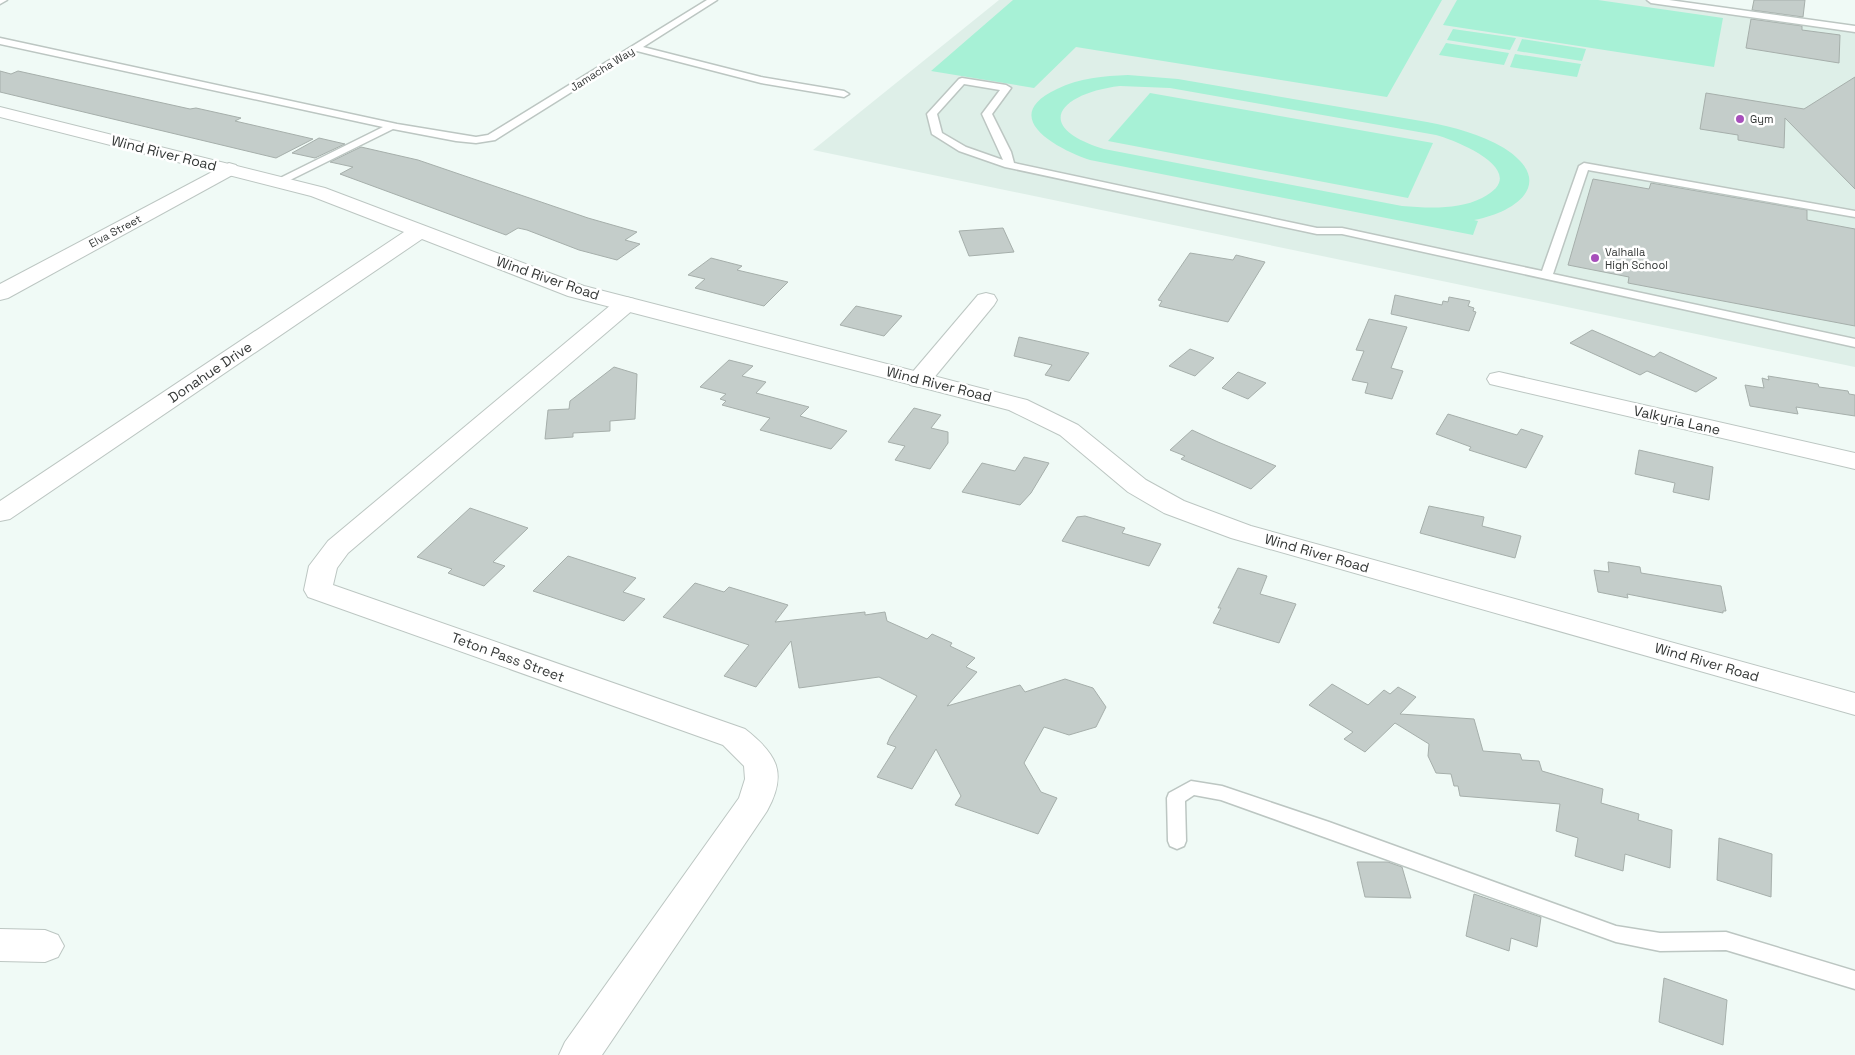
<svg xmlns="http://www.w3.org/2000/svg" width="1855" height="1055" font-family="'Space Grotesk',sans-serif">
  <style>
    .built { fill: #deefe8 }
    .green { fill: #a7f1d6; fill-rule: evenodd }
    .building { fill: #c4cdca; stroke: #a6afab }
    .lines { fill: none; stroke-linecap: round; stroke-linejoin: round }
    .lane-casing { stroke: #bcc6c2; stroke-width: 3 }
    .street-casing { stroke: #bcc6c2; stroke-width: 2 }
    .secondary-casing { stroke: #bcc6c2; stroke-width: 2 }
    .lane { fill: #fff; fill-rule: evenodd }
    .street { fill: #fff; fill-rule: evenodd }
    .secondary { fill: #fff; fill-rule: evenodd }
    .poi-dot { fill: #a74fbb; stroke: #fff; stroke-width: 2 }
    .labels { text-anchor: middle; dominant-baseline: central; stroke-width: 5; stroke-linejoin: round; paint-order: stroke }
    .far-street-label { font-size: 11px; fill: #343736; stroke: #fff }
    .far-poi-label { font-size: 11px; fill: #343736; stroke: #fff; text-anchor: start }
    .street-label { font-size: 14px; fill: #343736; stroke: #fff }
  </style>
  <rect width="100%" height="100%" fill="#f0faf6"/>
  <path class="built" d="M999 0H1664L1855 27V367L813 150Z"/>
  <g class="green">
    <path d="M1013 0H1442L1387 97 1076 47 1034 88 931 71Z"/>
    <path d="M1457 0H1598L1723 18 1714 67 1443 25Z"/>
    <path d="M1453 29 1516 38 1510 50 1447 40Z"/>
    <path d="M1522 39 1586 49 1582 61 1517 51Z"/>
    <path d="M1446 43 1509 53 1504 65 1439 55Z"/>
    <path d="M1515 54 1581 64 1577 77 1510 67Z"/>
    <path d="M1128 75 1178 79 1427 122C1454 127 1480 134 1504 148 1557 182 1517 212 1474 220L1478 221 1473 235 1090 160C1057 149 997 117 1057 89 1079 78 1104 76 1128 75ZM1120 86 1170 88 1436 135C1458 141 1534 172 1482 198 1458 210 1428 208 1402 206L1104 149C1030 126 1061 93 1120 86Z"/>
    <path d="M1150 93 1433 143 1408 198 1108 141Z"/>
  </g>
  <g class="building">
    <path d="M1754 0H1805L1803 17 1752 10Z"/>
    <path d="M1751 19 1802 26V30L1840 35 1839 63 1746 48Z"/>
    <path d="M0 71 11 74 18 71 190 109 196 108 241 118 235 121 313 139 276 158 0 92Z"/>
    <path d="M1855 77V189L1785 118 1784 148 1738 140V135L1700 129 1706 93 1804 109Z"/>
    <path d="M319 138 345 144 315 158 292 153Z"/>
    <path d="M361 147 418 160 588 218 637 232 625 240 640 244 617 260 579 250 527 230 518 228 506 235 340 174 353 167 330 162Z"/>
    <path d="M1593 179 1649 189 1651 183 1807 210V220L1855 229V326L1628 283 1629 277 1568 265Z"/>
    <path d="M1003 228 1014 252 969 256 959 231Z"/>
    <path d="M1190 253 1233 260 1236 255 1265 262 1228 322 1159 306 1162 301 1158 300Z"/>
    <path d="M711 258 742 266 737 270 788 282 764 306 695 288 705 279 688 275Z"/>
    <path d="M1395 295 1442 305 1443 301 1448 302 1449 297 1470 301 1468 306 1474 308 1473 311 1476 312 1469 331 1391 314Z"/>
    <path d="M856 306 902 316 884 336 840 325Z"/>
    <path d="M1369 319 1407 327 1391 368 1403 371 1392 399 1365 393 1368 383 1352 380 1364 351 1356 350Z"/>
    <path d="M1592 330 1654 357 1660 352 1717 378 1696 392 1647 371 1640 375 1570 343Z"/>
    <path d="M1019 337 1089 353 1069 381 1045 375 1052 365 1014 356Z"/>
    <path d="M1190 349 1214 358 1195 376 1169 366Z"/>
    <path d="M729 360 753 366 742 376 766 382 756 393 809 407 800 416 847 431 831 449 760 430 770 418 722 405 726 401 720 399 726 394 700 387Z"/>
    <path d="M614 367 637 374 635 419 610 421V431L573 433V437L545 439 548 410 569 409 570 401Z"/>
    <path d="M1238 372 1266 383 1248 399 1222 388Z"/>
    <path d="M1768 376 1818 384 1819 387 1848 391 1849 394 1855 395V416L1796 407 1798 414 1750 406 1745 385 1764 388 1762 378 1769 380Z"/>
    <path d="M914 408 941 415 931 428 948 432V443L930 469 895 460 905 446 888 442Z"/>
    <path d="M1448 414 1517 435 1521 429 1543 436 1526 468 1469 450 1471 447 1436 434Z"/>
    <path d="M1192 430 1218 442 1276 466 1251 489 1181 459 1185 456 1170 450Z"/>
    <path d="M1639 450 1713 467 1709 500 1673 492 1675 483 1635 474Z"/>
    <path d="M1024 457 1049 463 1031 493 1020 505 962 492 982 463 1015 471Z"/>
    <path d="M1429 506 1484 517 1482 526 1521 536 1515 558 1420 533Z"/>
    <path d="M470 508 528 528 493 562 505 566 484 586 448 573 452 569 417 557Z"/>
    <path d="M1085 516 1125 528 1122 533 1161 544 1149 566 1062 541 1077 517Z"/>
    <path d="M568 556 636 578 623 592 645 599 624 621 533 591Z"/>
    <path d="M1608 562 1640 567 1641 573 1721 586 1726 611H1723V613L1627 594 1628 598 1598 592 1594 570 1609 572Z"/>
    <path d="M1238 568 1267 576 1260 594 1296 604 1279 643 1213 623 1221 608H1218Z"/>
    <path d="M695 583 724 592 729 587 788 605 775 622 865 612V615L885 612 887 621 927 639 932 634 952 643 950 646 975 658 966 667 977 672 947 706 1020 685 1025 692 1065 679 1093 688 1106 707 1096 727 1069 735 1044 727 1024 763 1041 792 1057 798 1038 834 955 805 961 796 936 749 912 789 877 777 896 747 887 744 890 737 917 696 879 677 799 688 791 641 756 687 724 676 749 645 663 617Z"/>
    <path d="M1332 684 1368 705 1384 690 1390 694 1398 687 1416 697 1400 714 1474 719 1483 751 1520 754 1522 760 1539 761 1542 771 1603 789 1601 803 1639 814 1638 820 1672 830 1670 868 1625 854 1623 871 1575 856 1578 838 1556 831 1560 804 1460 796 1458 786H1454L1451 774 1436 773 1428 756 1429 744 1395 723 1365 752 1344 739 1353 732 1309 705Z"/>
    <path d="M1719 838 1772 854 1771 897 1717 880Z"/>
    <path d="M1357 862H1388L1402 867 1411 898 1365 897Z"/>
    <path d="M1474 894 1541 917 1537 947 1511 938 1509 951 1466 936Z"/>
    <path d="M1664 978 1727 1000 1723 1045 1659 1022Z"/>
  </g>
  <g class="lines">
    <defs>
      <g id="lane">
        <path d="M0 0H7L0 4Z"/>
        <path d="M707 0H717L643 47 761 77 844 91 849 94 844 97 761 83 637 51 495 140 476 143 456 141 393 129 280 185 275 182 276 180 383 127 0 44V38L397 124 476 137 488 135Z"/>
        <path d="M1647 0H1669L1855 26V32L1651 3Z"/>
        <path d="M962 78 1006 85 1011 88 992 114 1011 152 1014 163 1317 228H1342L1542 271 1579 166 1584 163 1855 211V217L1588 170 1553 274 1855 339V347L1342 234H1317L1005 167 959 151 932 134 927 114 959 79ZM964 84 1000 90 982 114 1003 160 966 147 942 133 937 114Z"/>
        <path d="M1191 781 1222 786 1329 822 1616 926 1660 933 1726 932 1855 971V989L1726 950 1660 951 1616 942 1221 800 1194 795 1185 801 1186 841 1184 846 1177 849 1170 846 1168 841 1167 798 1169 793Z"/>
      </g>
      <g id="street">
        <path d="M229 163 236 165 239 169 236 173 8 298 0 300V284Z"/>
        <path d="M986 293 994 295 997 300 994 305 928 385 919 387 910 385 907 380 910 375 978 295Z"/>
        <path d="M626 297 634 299 637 304 634 309 348 553 337 568 333 585 745 729C777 754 788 773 767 811L602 1055H559L565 1042 739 798 745 779 744 766 723 745 308 597 304 590 309 566 328 541 618 299Z"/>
        <path d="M1499 372 1855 453V469L1490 384 1487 379 1490 374Z"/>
        <path d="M0 929 45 930 58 935 64 946 58 957 45 962 0 961Z"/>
      </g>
      <path id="secondary" d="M0 107 325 188 584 286 1027 400 1078 425 1146 480 1184 501 1251 526 1855 693V715L1231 538 1164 513 1128 492 1060 435 1009 410 568 296 422 239 10 519 0 521V501L404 232 311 196 0 117Z"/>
    </defs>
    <use href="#lane" class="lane-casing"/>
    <use href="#street" class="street-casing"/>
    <use href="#secondary" class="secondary-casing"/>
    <use href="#lane" class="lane"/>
    <use href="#street" class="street"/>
    <use href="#secondary" class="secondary"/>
  </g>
  <g class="poi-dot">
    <circle cx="1740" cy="119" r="5"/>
    <circle cx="1595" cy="258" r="5"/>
  </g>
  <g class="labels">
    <g class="far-street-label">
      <text transform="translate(602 69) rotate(-32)">Jamacha Way</text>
      <text transform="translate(115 231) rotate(-28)">Elva Street</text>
    </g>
    <g class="far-poi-label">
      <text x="1750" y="119">Gym</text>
      <text x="1605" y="252">Valhalla<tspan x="1605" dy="13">High School</tspan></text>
    </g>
    <g class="street-label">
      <text transform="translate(164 153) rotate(14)">Wind River Road</text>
      <text transform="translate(548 278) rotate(19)">Wind River Road</text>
      <text transform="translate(210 372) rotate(-34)">Donahue Drive</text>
      <text transform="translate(939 384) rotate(14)">Wind River Road</text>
      <text transform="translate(1677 420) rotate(13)">Valkyria Lane</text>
      <text transform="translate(1317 553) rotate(16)">Wind River Road</text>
      <text transform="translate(508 657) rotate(20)">Teton Pass Street</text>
      <text transform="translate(1707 662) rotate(16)">Wind River Road</text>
    </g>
  </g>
</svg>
